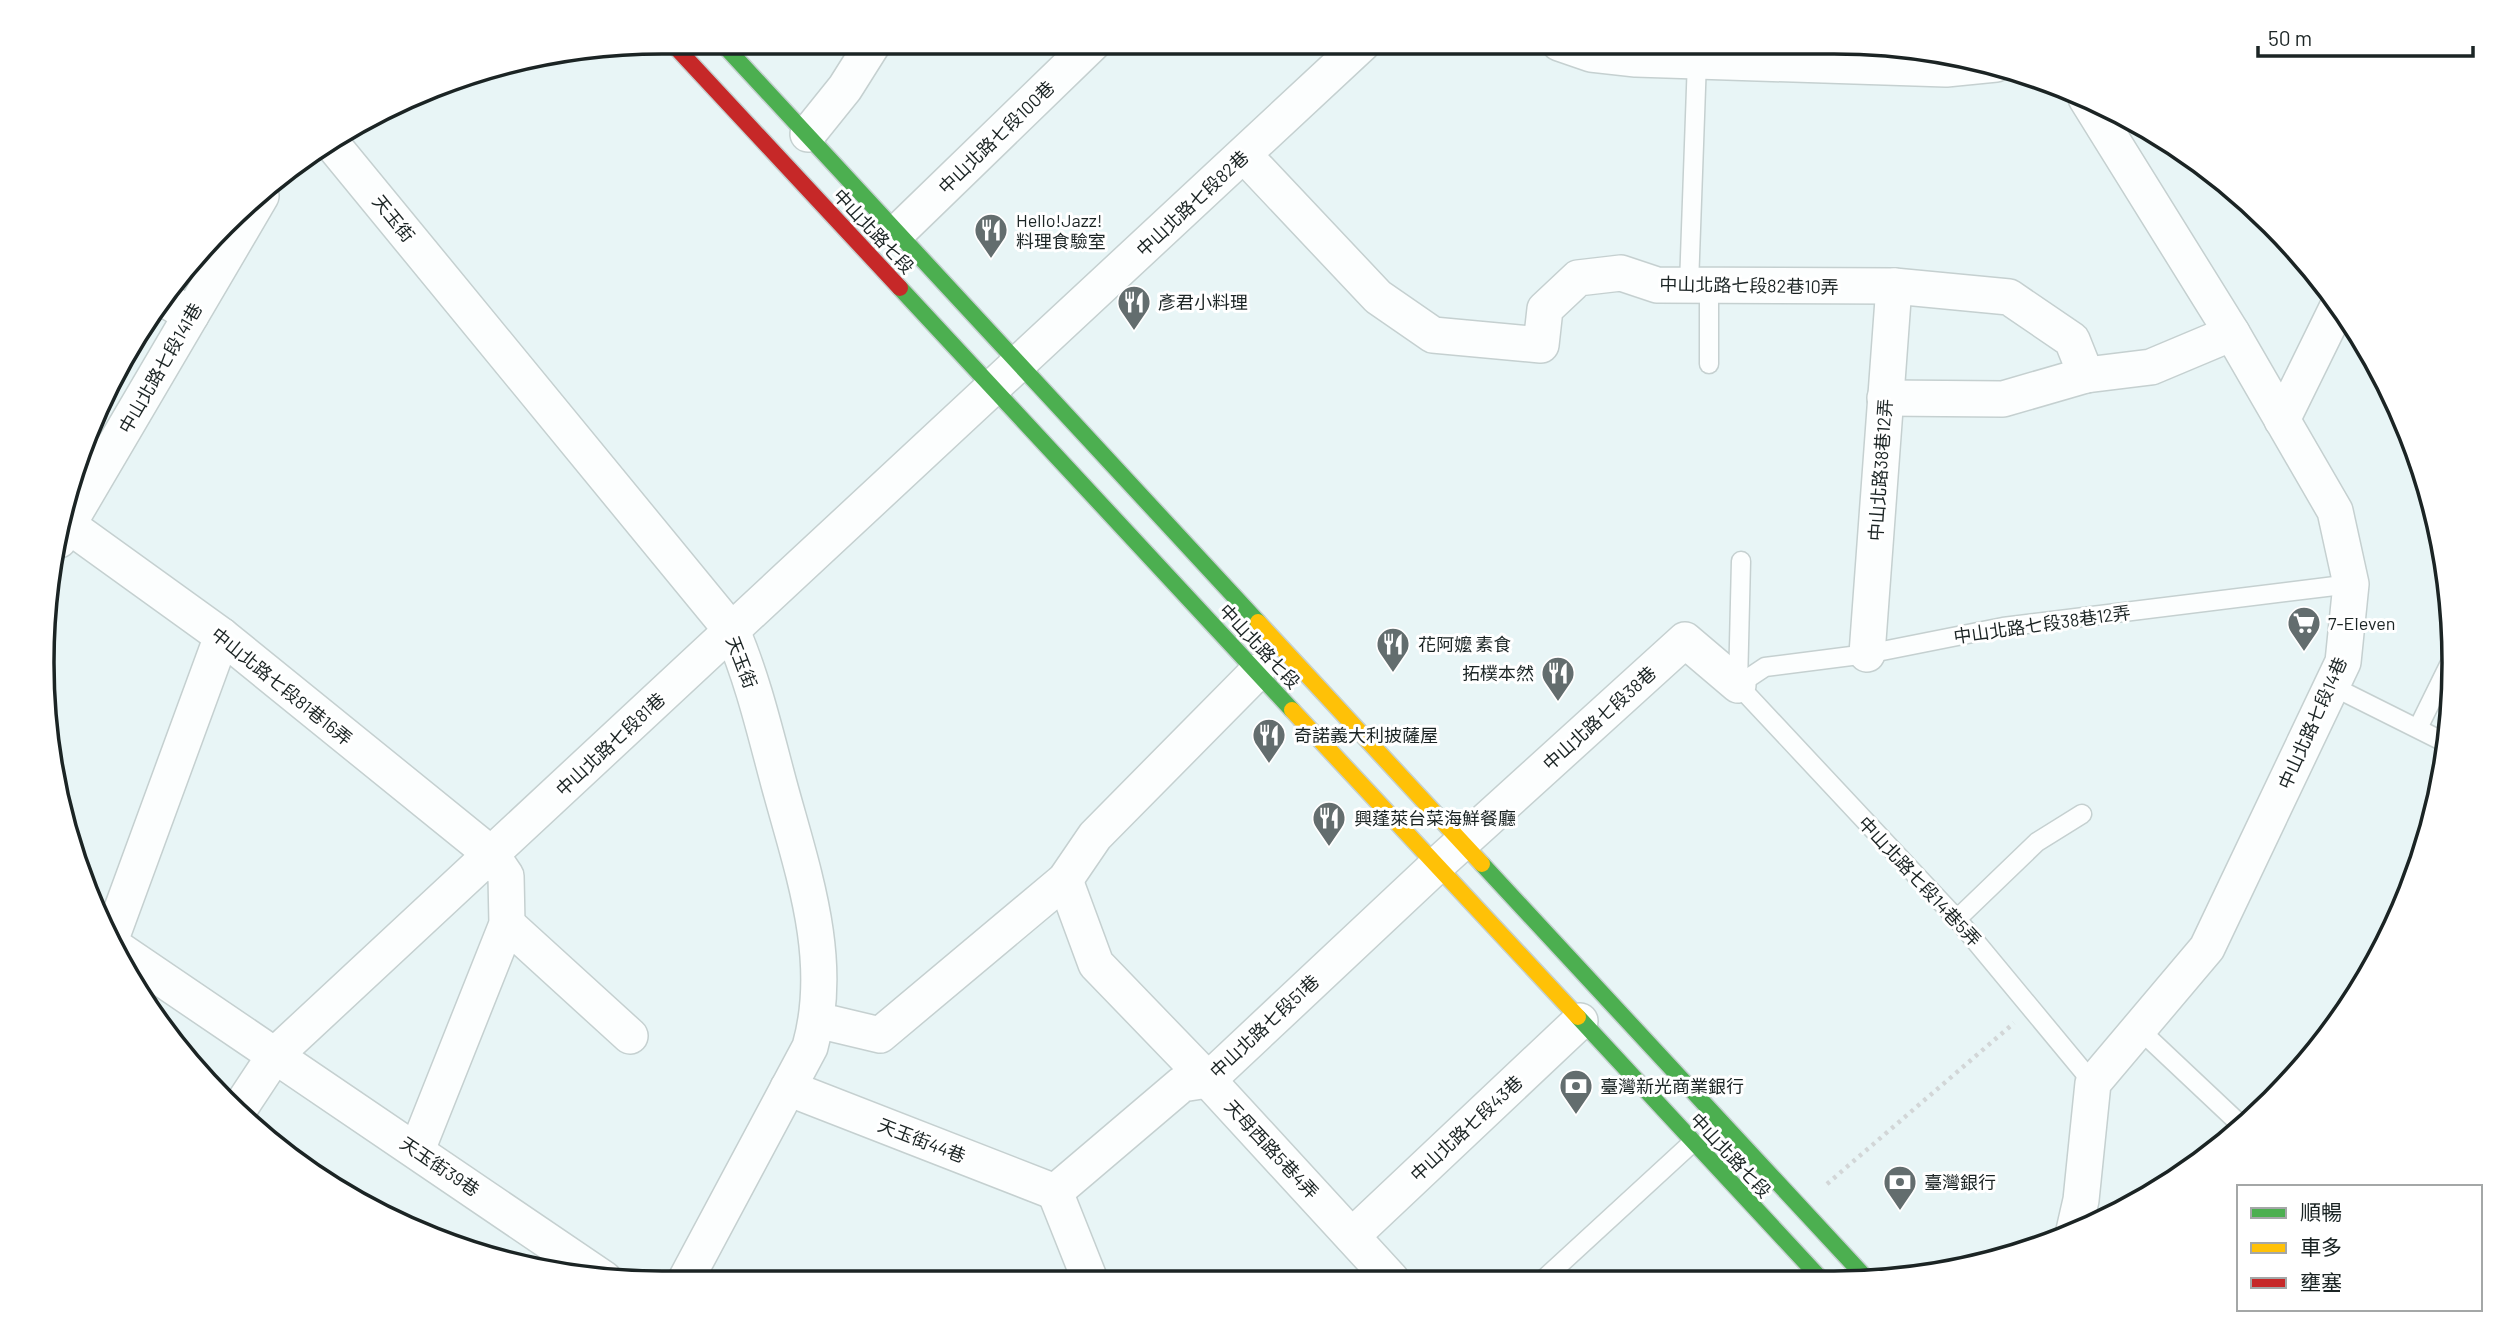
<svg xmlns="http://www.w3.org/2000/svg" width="2496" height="1325" font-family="Barlow,'Noto Sans TC',sans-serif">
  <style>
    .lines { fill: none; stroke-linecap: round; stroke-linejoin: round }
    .lane-casing { stroke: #c5d0d0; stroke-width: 21 }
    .street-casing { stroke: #c5d0d0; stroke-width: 38 }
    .fast-casing { stroke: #c5d0d0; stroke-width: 19 }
    .slow-casing { stroke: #c5d0d0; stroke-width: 19 }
    .jam-casing { stroke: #c5d0d0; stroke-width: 19 }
    .path { stroke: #d2d6d7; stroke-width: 4.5; stroke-dasharray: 3.5 5; stroke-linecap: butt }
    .lane { stroke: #fcfefe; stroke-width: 18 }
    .street { stroke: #fcfefe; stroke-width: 35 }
    .fast { stroke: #4caf50; stroke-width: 16 }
    .slow { stroke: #ffc107; stroke-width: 16 }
    .jam { stroke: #c62828; stroke-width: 16 }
    .labels { text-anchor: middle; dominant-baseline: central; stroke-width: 6; stroke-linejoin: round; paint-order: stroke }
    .street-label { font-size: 18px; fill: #1b2424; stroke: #fff }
    .poi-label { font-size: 18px; fill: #1b2424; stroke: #fff; text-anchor: start }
    .rim { fill: none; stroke: #1b2424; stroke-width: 3.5 }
  </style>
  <rect width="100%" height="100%" fill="#e8f5f6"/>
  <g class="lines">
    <defs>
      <g id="lane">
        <path d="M1689 285 1697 60"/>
        <path d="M1709 286V364"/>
        <path d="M1738 685 1765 667 1867 654 2003 627 2351 584"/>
        <path d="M1738 685 1957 919 2093 1083"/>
        <path d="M1738 685 1741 561"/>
        <path d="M2332 686 2446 743"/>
        <path d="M2418 728 2451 661"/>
        <path d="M1957 919 2037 842 2082 814"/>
        <path d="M2140 1030 2242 1126"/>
        <path d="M1545 1278 1693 1142"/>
      </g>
      <g id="street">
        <path d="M1559 43 1591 54 1636 59 1946 69 1996 64"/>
        <path d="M808 134 845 88 874 42"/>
        <path d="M333 145 732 631C753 680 765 732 779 784 802 869 835 959 810 1047L685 1281"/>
        <path d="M1244 155 1378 297 1433 335 1541 345 1545 309 1578 278 1621 273 1657 285 1894 286 2009 297 2072 340 2086 375"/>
        <path d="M898 232 1094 42"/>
        <path d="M164 299 191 315"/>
        <path d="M1885 398 2003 399 2086 375 2151 367 2232 333"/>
        <path d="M2282 420 2338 306"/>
        <path d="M68 525 222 636 491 854 506 876 507 924 417 1150"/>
        <path d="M59 540 261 196"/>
        <path d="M1867 654 1894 286"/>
        <path d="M1065 880 1096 964 1208 1080 1391 1279"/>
        <path d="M507 924 630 1036"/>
        <path d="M112 936 222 636"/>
        <path d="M121 951 604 1279"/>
        <path d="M817 1020 880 1035 1065 880 1095 836 1257 672"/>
        <path d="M788 1088 1055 1192"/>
        <path d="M238 1111 275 1055 1363 43"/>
        <path d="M1055 1192 1182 1084 1208 1080 1436 866 1685 640 1738 685"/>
        <path d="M1055 1192 1090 1280"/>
        <path d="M2073 1235 2081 1200 2093 1083 2207 948 2343 662 2351 584 2335 511 2232 333 2086 98"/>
        <path d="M1352 1236 1580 1021"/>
      </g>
      <g id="fast">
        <path d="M721 42 1258 622"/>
        <path d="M900 288 1292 710"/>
        <path d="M1482 864 1866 1278"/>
        <path d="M1578 1017 1820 1278"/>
      </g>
      <g id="slow">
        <path d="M1258 622 1482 864"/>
        <path d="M1292 710 1578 1017"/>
      </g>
      <path id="jam" d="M671 42 900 288"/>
    </defs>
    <use href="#lane" class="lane-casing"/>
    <use href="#street" class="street-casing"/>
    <use href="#fast" class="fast-casing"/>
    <use href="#slow" class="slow-casing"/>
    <use href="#jam" class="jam-casing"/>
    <path class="path" d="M1827 1184 2014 1023"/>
    <use href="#lane" class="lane"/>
    <use href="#street" class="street"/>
    <use href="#fast" class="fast"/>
    <use href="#slow" class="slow"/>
    <use href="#jam" class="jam"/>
  </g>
  <defs>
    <symbol id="restaurant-pin" viewBox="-11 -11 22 30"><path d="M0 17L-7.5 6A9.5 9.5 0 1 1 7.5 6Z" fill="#636d6e" stroke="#fff"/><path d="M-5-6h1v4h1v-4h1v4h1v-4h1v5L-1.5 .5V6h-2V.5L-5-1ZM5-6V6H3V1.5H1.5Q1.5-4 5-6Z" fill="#fff"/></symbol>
    <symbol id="supermarket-pin" viewBox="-11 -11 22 30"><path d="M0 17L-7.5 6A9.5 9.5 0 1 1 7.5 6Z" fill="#636d6e" stroke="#fff"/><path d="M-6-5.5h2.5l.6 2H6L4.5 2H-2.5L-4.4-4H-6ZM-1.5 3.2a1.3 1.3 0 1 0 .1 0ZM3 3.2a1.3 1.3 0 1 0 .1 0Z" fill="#fff"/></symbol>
    <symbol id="bank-pin" viewBox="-11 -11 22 30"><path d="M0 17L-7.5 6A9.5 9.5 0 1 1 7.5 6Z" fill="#636d6e" stroke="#fff"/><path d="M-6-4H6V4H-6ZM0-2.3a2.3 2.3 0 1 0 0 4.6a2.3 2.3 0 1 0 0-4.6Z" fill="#fff"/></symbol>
  </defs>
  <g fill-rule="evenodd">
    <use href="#restaurant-pin" x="972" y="211" width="38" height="52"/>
    <use href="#restaurant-pin" x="1115" y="283" width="38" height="52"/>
    <use href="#supermarket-pin" x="2285" y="604" width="38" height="52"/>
    <use href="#restaurant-pin" x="1374" y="625" width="38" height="52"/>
    <use href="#restaurant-pin" x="1539" y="654" width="38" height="52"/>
    <use href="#restaurant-pin" x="1250" y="716" width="38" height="52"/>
    <use href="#restaurant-pin" x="1310" y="799" width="38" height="52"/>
    <use href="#bank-pin" x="1557" y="1067" width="38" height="52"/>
    <use href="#bank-pin" x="1881" y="1163" width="38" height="52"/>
  </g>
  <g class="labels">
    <g class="street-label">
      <text transform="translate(996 137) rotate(-44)">中山北路七段100巷</text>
      <text transform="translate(1192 203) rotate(-43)">中山北路七段82巷</text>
      <text transform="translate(394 218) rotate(51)">天玉街</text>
      <text transform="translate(874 231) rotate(47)">中山北路七段</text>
      <text transform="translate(1749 285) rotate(1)">中山北路七段82巷10弄</text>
      <text transform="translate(160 368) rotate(-60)">中山北路七段141巷</text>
      <text transform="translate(1880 470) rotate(-86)">中山北路38巷12弄</text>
      <text transform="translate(2042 624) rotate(-8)">中山北路七段38巷12弄</text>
      <text transform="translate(1260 646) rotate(47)">中山北路七段</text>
      <text transform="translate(742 662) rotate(69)">天玉街</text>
      <text transform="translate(282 686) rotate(39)">中山北路七段81巷16弄</text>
      <text transform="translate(1599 718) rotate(-42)">中山北路七段38巷</text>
      <text transform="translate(2312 723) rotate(-66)">中山北路七段14巷</text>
      <text transform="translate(610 744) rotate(-43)">中山北路七段81巷</text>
      <text transform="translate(1920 881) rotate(47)">中山北路七段14巷5弄</text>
      <text transform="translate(1264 1026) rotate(-43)">中山北路七段51巷</text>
      <text transform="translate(1466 1128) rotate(-43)">中山北路七段43巷</text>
      <text transform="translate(922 1140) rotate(21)">天玉街44巷</text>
      <text transform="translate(1272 1149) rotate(47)">天母西路5巷4弄</text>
      <text transform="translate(1731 1155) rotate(47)">中山北路七段</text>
      <text transform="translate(440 1166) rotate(34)">天玉街39巷</text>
    </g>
    <g class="poi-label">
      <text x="1016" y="220">Hello!Jazz!<tspan x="1016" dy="21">料理食驗室</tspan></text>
      <text x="1158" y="302">彥君小料理</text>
      <text x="2328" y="623">7-Eleven</text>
      <text x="1418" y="644">花阿嬤 素食</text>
      <text x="1534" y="673" text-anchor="end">拓樸本然</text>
      <text x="1294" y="735">奇諾義大利披薩屋</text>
      <text x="1354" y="818">興蓬萊台菜海鮮餐廳</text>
      <text x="1600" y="1086">臺灣新光商業銀行</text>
      <text x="1924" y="1182">臺灣銀行</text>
    </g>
  </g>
  <path d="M0 0H2496V1325H0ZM662 54H1834A608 608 0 0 1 2442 662V663A608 608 0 0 1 1834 1271H662A608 608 0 0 1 54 663V662A608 608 0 0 1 662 54Z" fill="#fff" fill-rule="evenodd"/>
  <path class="rim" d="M662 54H1834A608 608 0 0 1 2442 662V663A608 608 0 0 1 1834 1271H662A608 608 0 0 1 54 663V662A608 608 0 0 1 662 54Z"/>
  <rect x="2237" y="1185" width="245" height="126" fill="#ffffff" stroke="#a4a7a7" stroke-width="2"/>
  <rect x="2251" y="1208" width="35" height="10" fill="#4caf50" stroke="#a4a7a7" stroke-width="2"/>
  <text x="2300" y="1220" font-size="21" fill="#1b2424">順暢</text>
  <rect x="2251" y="1243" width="35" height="10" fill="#ffc107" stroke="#a4a7a7" stroke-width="2"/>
  <text x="2300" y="1255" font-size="21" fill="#1b2424">車多</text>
  <rect x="2251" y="1278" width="35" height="10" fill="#c62828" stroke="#a4a7a7" stroke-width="2"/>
  <text x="2300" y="1290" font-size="21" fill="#1b2424">壅塞</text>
  <path d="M2258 46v10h215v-10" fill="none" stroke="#1b2424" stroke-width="3.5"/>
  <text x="2268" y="46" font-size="21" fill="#1b2424" stroke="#ffffff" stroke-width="5" paint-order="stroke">50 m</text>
</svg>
